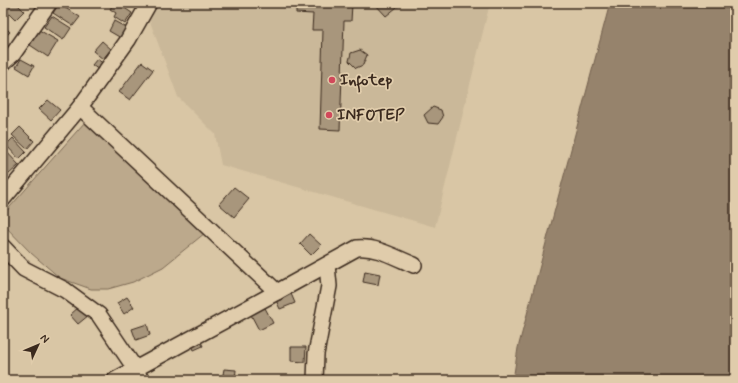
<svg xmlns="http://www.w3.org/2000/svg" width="738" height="383" font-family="Mynerve,sans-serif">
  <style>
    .built { fill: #cab899 }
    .green { fill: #bca98c; stroke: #7c6a55 }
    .water { fill: #96836c; stroke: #725f4d }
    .building { fill: #a8967c; stroke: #3b2a1e }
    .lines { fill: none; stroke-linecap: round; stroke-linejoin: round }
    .minor-casing { stroke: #3b2a1e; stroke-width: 18 }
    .minor { stroke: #e0ccab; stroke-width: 15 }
    .poi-dot { fill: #d1495b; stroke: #e0ccab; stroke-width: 1.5 }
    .labels { text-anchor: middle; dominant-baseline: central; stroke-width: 3.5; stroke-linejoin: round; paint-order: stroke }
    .poi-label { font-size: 16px; font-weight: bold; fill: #3b2a1e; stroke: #e0ccab; text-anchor: start }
  </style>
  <rect width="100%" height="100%" fill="#d9c6a5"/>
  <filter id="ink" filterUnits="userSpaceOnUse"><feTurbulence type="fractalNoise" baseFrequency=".025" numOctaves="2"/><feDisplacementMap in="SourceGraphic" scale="8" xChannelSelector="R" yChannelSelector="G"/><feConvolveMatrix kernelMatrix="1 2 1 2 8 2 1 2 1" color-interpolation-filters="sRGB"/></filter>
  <g filter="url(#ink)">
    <path class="built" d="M159 3H490L435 227 221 165 215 134 178 97 149 19Z"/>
    <path class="green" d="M85 122 205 233 163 267 133 282 108 289H91L60 278 31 253 3 224V215Z"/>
    <path class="water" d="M610 3H735V380H513L518 348Z"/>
    <g class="building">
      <path d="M6 3H16L24 11 15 20 3 8Z"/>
      <path d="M114 3H117L132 13 125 24 114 17 116 13 110 9Z"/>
      <path d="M296 3 352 4 351 21H344L340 130 320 129 323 30H312L313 14 296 13Z"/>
      <path d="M374 3H402L386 16Z"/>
      <path d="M59 4 80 17 73 26 53 13Z"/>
      <path d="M52 16 71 28 63 40 44 27Z"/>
      <path d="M114 21 127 28 121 38 109 31Z"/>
      <path d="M3 25 10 32 3 39Z"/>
      <path d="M39 30 58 41 48 57 30 45Z"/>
      <path d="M102 41 111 49 103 59 93 51Z"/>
      <path d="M360 50 367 55 363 65 356 68 349 61 351 53Z"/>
      <path d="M21 59 34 66 29 75 16 67Z"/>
      <path d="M97 59 104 64 99 70 92 65Z"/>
      <path d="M142 62 153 70 130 100 119 92Z"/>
      <path d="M3 88 8 93 3 99Z"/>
      <path d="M48 100 60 110 51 120 39 109Z"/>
      <path d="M433 107 441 110 443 117 438 124 428 123 424 115Z"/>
      <path d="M20 127 34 141 27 149 12 135Z"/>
      <path d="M13 138 26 152 19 159 6 145Z"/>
      <path d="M3 148 19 165 8 175 3 169Z"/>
      <path d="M234 187 249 199 234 217 219 204Z"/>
      <path d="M309 234 321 245 311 255 300 244Z"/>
      <path d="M365 271 380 274 378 285 363 282Z"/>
      <path d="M289 289 295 303 280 309 274 296Z"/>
      <path d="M127 297 134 307 124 314 117 303Z"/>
      <path d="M81 305 89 315 78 324 70 315Z"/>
      <path d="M264 306 273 323 259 330 250 313Z"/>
      <path d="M147 324 150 335 136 340 132 329Z"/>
      <path d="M199 338 203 346 194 350 190 341Z"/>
      <path d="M291 347H306L305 362 291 361Z"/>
      <path d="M224 369 236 370 235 380H222Z"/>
    </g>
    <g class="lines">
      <defs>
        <g id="minor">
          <path d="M3 63 13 54 49 3"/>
          <path d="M80 107 277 292 115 380"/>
          <path d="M3 199 80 107 128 40 149 3"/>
          <path d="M3 247 24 269 65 290 99 315 136 370 141 380"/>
          <path d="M277 292 357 248C377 246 396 258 414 265"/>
          <path d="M315 380 316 354 329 286 327 265"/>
        </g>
      </defs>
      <use href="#minor" class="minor-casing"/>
      <use href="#minor" class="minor"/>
    </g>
  </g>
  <g class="poi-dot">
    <circle cx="332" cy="80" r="4"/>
    <circle cx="329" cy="115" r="4"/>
  </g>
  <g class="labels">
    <g class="poi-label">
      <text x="340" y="80">Infotep</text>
      <text x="337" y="115">INFOTEP</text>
    </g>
  </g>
  <rect width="738" height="383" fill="none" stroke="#e0ccab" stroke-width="16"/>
  <rect x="8" y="8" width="722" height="367" fill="none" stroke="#3b2a1e" stroke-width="1.5" filter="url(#ink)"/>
  <g transform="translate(38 345) rotate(46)" stroke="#e0ccab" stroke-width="3" paint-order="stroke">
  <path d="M0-3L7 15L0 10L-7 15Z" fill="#3b2a1e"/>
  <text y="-6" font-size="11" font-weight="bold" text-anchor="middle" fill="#3b2a1e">N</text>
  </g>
</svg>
